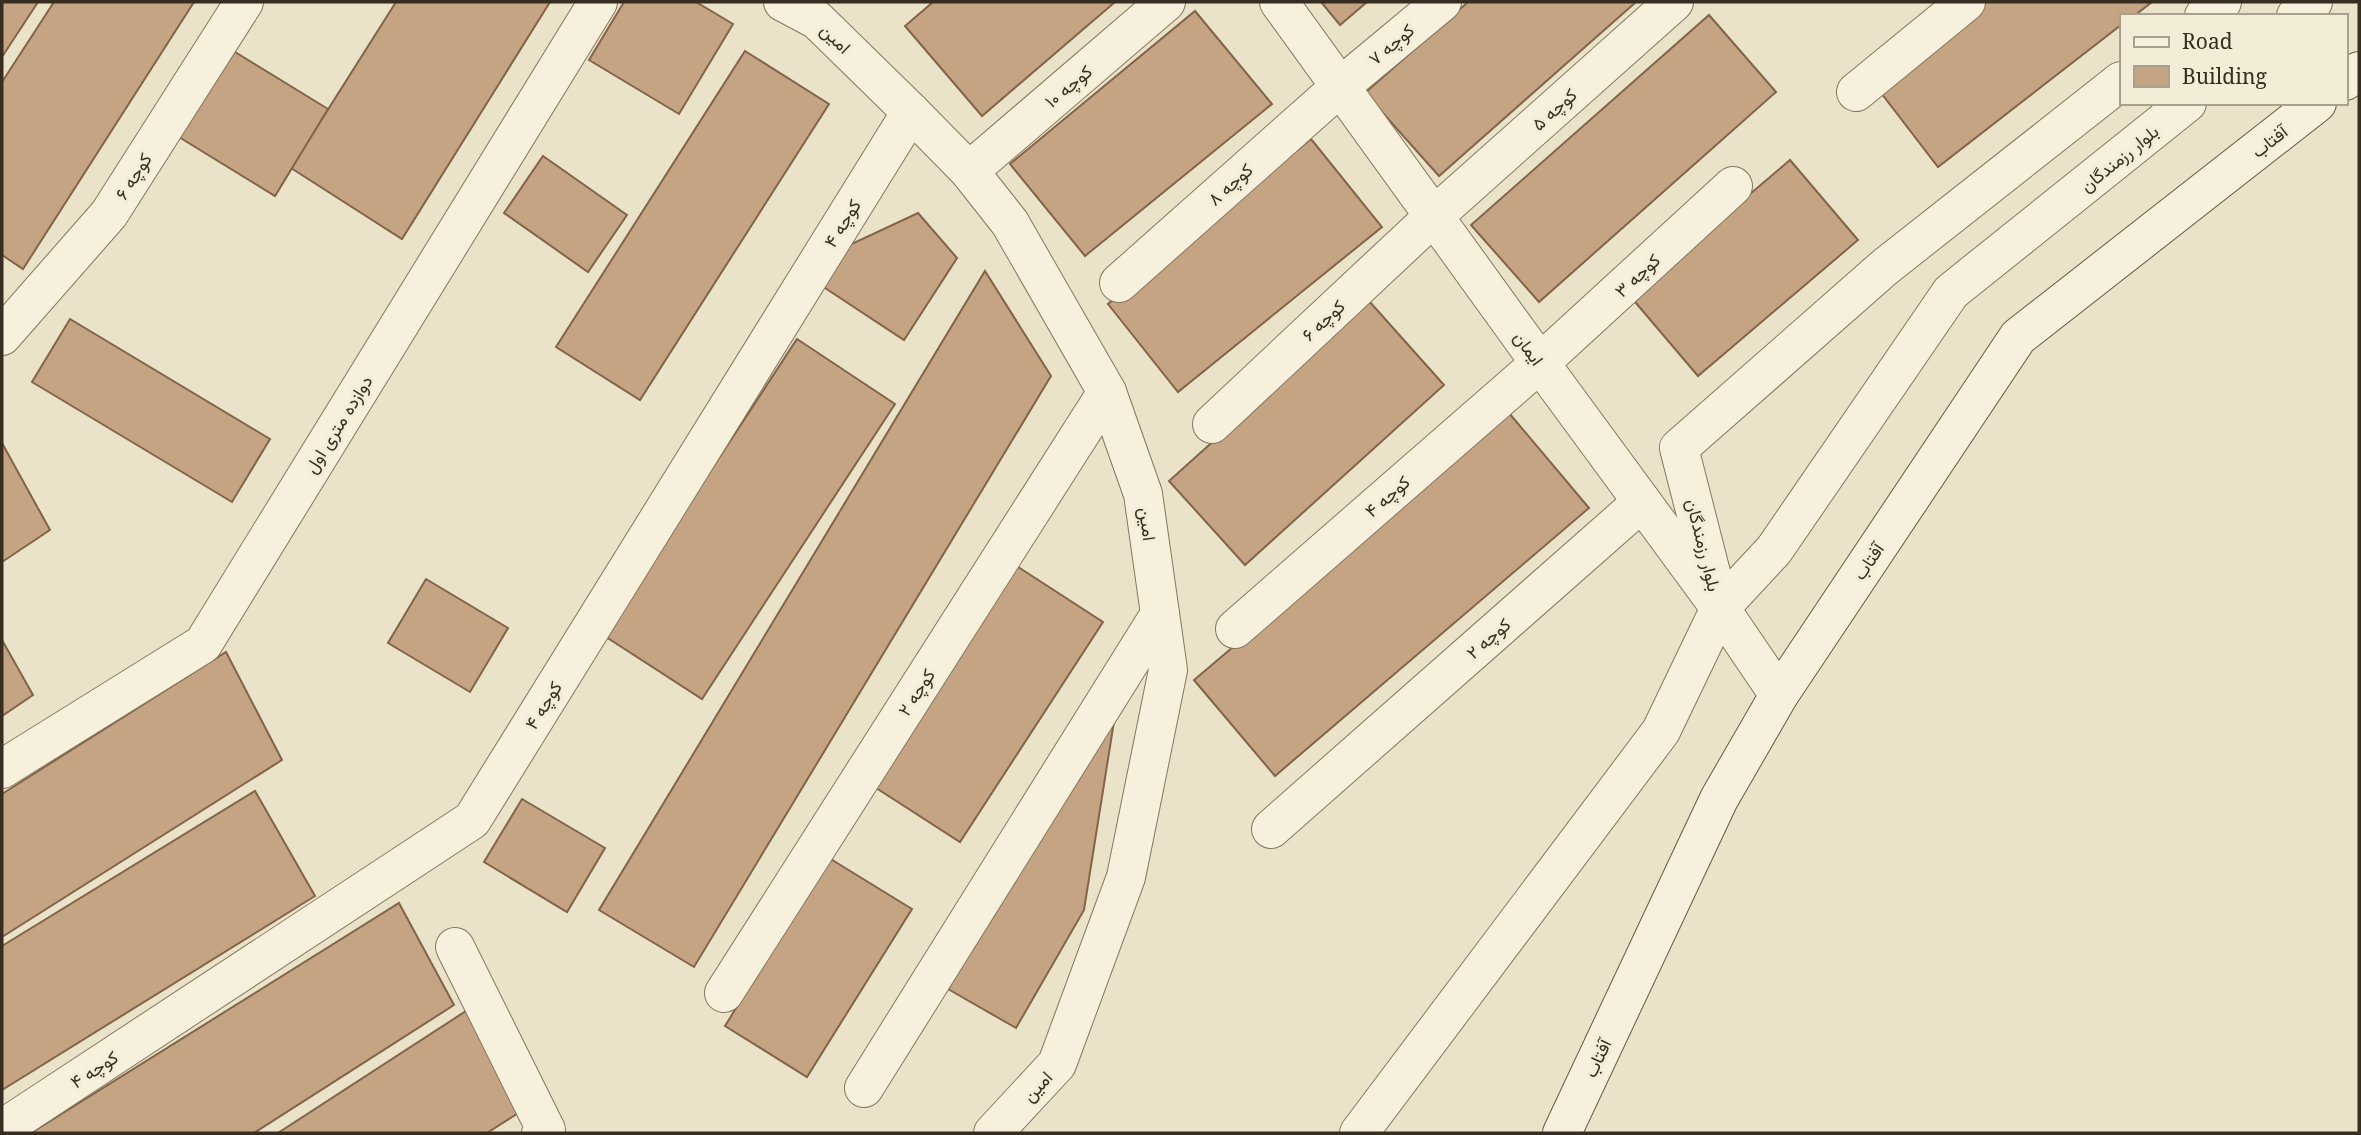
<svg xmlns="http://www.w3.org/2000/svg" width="2361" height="1135" font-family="'Noto Serif',Vazirmatn,serif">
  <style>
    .building { fill: #c5a483; stroke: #826448; stroke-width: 2 }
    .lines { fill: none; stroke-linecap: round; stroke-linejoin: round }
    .minor-casing { stroke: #85775f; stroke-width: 40 }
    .tertiary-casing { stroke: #85775f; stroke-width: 40 }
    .secondary-casing { stroke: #675842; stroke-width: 40 }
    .minor { stroke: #f6f0dc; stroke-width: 38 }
    .tertiary { stroke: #f6f0dc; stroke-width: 38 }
    .secondary { stroke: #f6f0dc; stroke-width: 38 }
    .labels { text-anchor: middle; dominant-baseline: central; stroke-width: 6; stroke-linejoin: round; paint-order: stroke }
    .street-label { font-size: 18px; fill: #372e21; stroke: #f3edd8 }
  </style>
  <rect width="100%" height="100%" fill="#eae3c9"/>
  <g class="building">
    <path d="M2 2H38L2 57Z"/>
    <path d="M54 2H194L23 269 2 255V82Z"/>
    <path d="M396 2H550L402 239 291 168Z"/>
    <path d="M624 2H696L733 24 679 114 589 60Z"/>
    <path d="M933 2H1115L982 116 905 26Z"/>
    <path d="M1321 2H1367L1340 25Z"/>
    <path d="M1468 2H1636L1439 176 1365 93Z"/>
    <path d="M1984 2H2152L2134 16H2121V25L1938 167 1875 85Z"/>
    <path d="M1195 11 1272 104 1085 256 1010 164Z"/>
    <path d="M1709 15 1776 92 1539 302 1471 225Z"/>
    <path d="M227 47 328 109 275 196 174 134Z"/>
    <path d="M745 51 829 104 640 400 556 347Z"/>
    <path d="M1311 139 1382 227 1178 392 1108 304Z"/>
    <path d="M543 156 627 215 588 272 504 213Z"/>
    <path d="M1790 160 1858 240 1698 376 1630 296Z"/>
    <path d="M918 213 957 258 904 340 819 284 843 248Z"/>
    <path d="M985 271 1051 376 694 967 599 910Z"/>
    <path d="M1369 301 1444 385 1245 565 1169 481Z"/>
    <path d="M70 319 270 439 232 502 32 382Z"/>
    <path d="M797 339 895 404 702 699 603 635Z"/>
    <path d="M1509 413 1589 508 1275 776 1194 680Z"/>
    <path d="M2 443 50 530 2 562Z"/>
    <path d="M1012 563 1103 622 960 842 870 784Z"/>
    <path d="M426 579 508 628 470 692 388 643Z"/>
    <path d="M2 640 33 695 2 716Z"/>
    <path d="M226 652 282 760 2 937V794Z"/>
    <path d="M1119 690 1084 910 1016 1028 948 989Z"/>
    <path d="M255 791 315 896 2 1090V946Z"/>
    <path d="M522 799 605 848 567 912 484 862Z"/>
    <path d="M829 858 912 909 807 1077 725 1026Z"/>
    <path d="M399 903 454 1005 254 1133H31Z"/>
    <path d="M466 1011 523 1110 487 1133H278Z"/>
  </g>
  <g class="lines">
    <defs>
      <g id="minor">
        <path d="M783 2 817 20 911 112 969 171 1010 223 1107 392 1143 494 1168 670 1126 877 1057 1064 993 1133"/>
        <path d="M1279 2 1540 363 1720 608 1779 695"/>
        <path d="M1856 92 1966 2"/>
        <path d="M969 171 1166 2"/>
        <path d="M1119 283 1341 86 1442 2"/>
        <path d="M2 336 109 214 244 2"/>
        <path d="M1212 424 1434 216 1674 2"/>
        <path d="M1235 629 1540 363 1733 186"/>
        <path d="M2 769 203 644 598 2"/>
        <path d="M1271 829 1642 502"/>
        <path d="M455 947 546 1130 541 1133"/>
        <path d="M724 993 1107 392"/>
        <path d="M864 1088 1160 614"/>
        <path d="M2 1129 472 820 911 112"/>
      </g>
      <g id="tertiary">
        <path d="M2204 16 2222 2"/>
        <path d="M2296 16 2313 2"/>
        <path d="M1720 608 1679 448 1885 267 2121 81"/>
        <path d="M1359 1133 1661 731 1720 608 1774 550 1951 292 2187 103"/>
      </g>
      <g id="secondary">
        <path d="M2345 81 2359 71"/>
        <path d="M1562 1133 1719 799 1779 695 2018 337 2317 103"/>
      </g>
    </defs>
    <use href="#minor" class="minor-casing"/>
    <use href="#tertiary" class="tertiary-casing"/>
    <use href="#secondary" class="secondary-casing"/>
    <use href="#minor" class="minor"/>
    <use href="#tertiary" class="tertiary"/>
    <use href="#secondary" class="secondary"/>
  </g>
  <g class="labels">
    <g class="street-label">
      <text transform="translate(836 38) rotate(44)">امین</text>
      <text transform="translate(1391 44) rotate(-40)">کوچه ۷</text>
      <text transform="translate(1068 86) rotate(-40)">کوچه ۱۰</text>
      <text transform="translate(1554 109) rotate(-42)">کوچه ۵</text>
      <text transform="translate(2269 141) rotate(-38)">آفتاب</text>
      <text transform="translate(2119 158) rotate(-39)">بلوار رزمندگان</text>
      <text transform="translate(133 176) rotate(-57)">کوچه ۶</text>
      <text transform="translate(1230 184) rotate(-42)">کوچه ۸</text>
      <text transform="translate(842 223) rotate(-58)">کوچه ۴</text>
      <text transform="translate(1637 275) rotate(-43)">کوچه ۳</text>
      <text transform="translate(1323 320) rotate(-43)">کوچه ۶</text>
      <text transform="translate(1529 348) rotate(54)">ایمان</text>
      <text transform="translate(338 424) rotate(-58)">دوازده متری اول</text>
      <text transform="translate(1387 496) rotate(-41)">کوچه ۴</text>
      <text transform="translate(1148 524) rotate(82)">امین</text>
      <text transform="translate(1704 545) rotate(76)">بلوار رزمندگان</text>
      <text transform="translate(1868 561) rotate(-56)">آفتاب</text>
      <text transform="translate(1488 638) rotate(-41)">کوچه ۲</text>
      <text transform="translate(916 692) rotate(-57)">کوچه ۲</text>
      <text transform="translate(543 705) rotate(-58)">کوچه ۴</text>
      <text transform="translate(1597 1058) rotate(-65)">آفتاب</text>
      <text transform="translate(94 1069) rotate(-33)">کوچه ۴</text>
      <text transform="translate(1037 1086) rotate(-47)">امین</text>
    </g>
  </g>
  <rect width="2361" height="1135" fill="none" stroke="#372e21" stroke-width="7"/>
  <rect x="2120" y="14" width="228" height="91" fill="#f3edd8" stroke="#a8a18f" stroke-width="2"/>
  <rect x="2134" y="37" width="35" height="10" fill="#f6f0dc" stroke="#a8a18f" stroke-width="2"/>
  <text x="2182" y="49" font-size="21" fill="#372e21">Road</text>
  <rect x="2134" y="66" width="35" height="21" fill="#c5a483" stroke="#a8a18f" stroke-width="2"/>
  <text x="2182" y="84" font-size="21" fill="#372e21">Building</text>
</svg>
